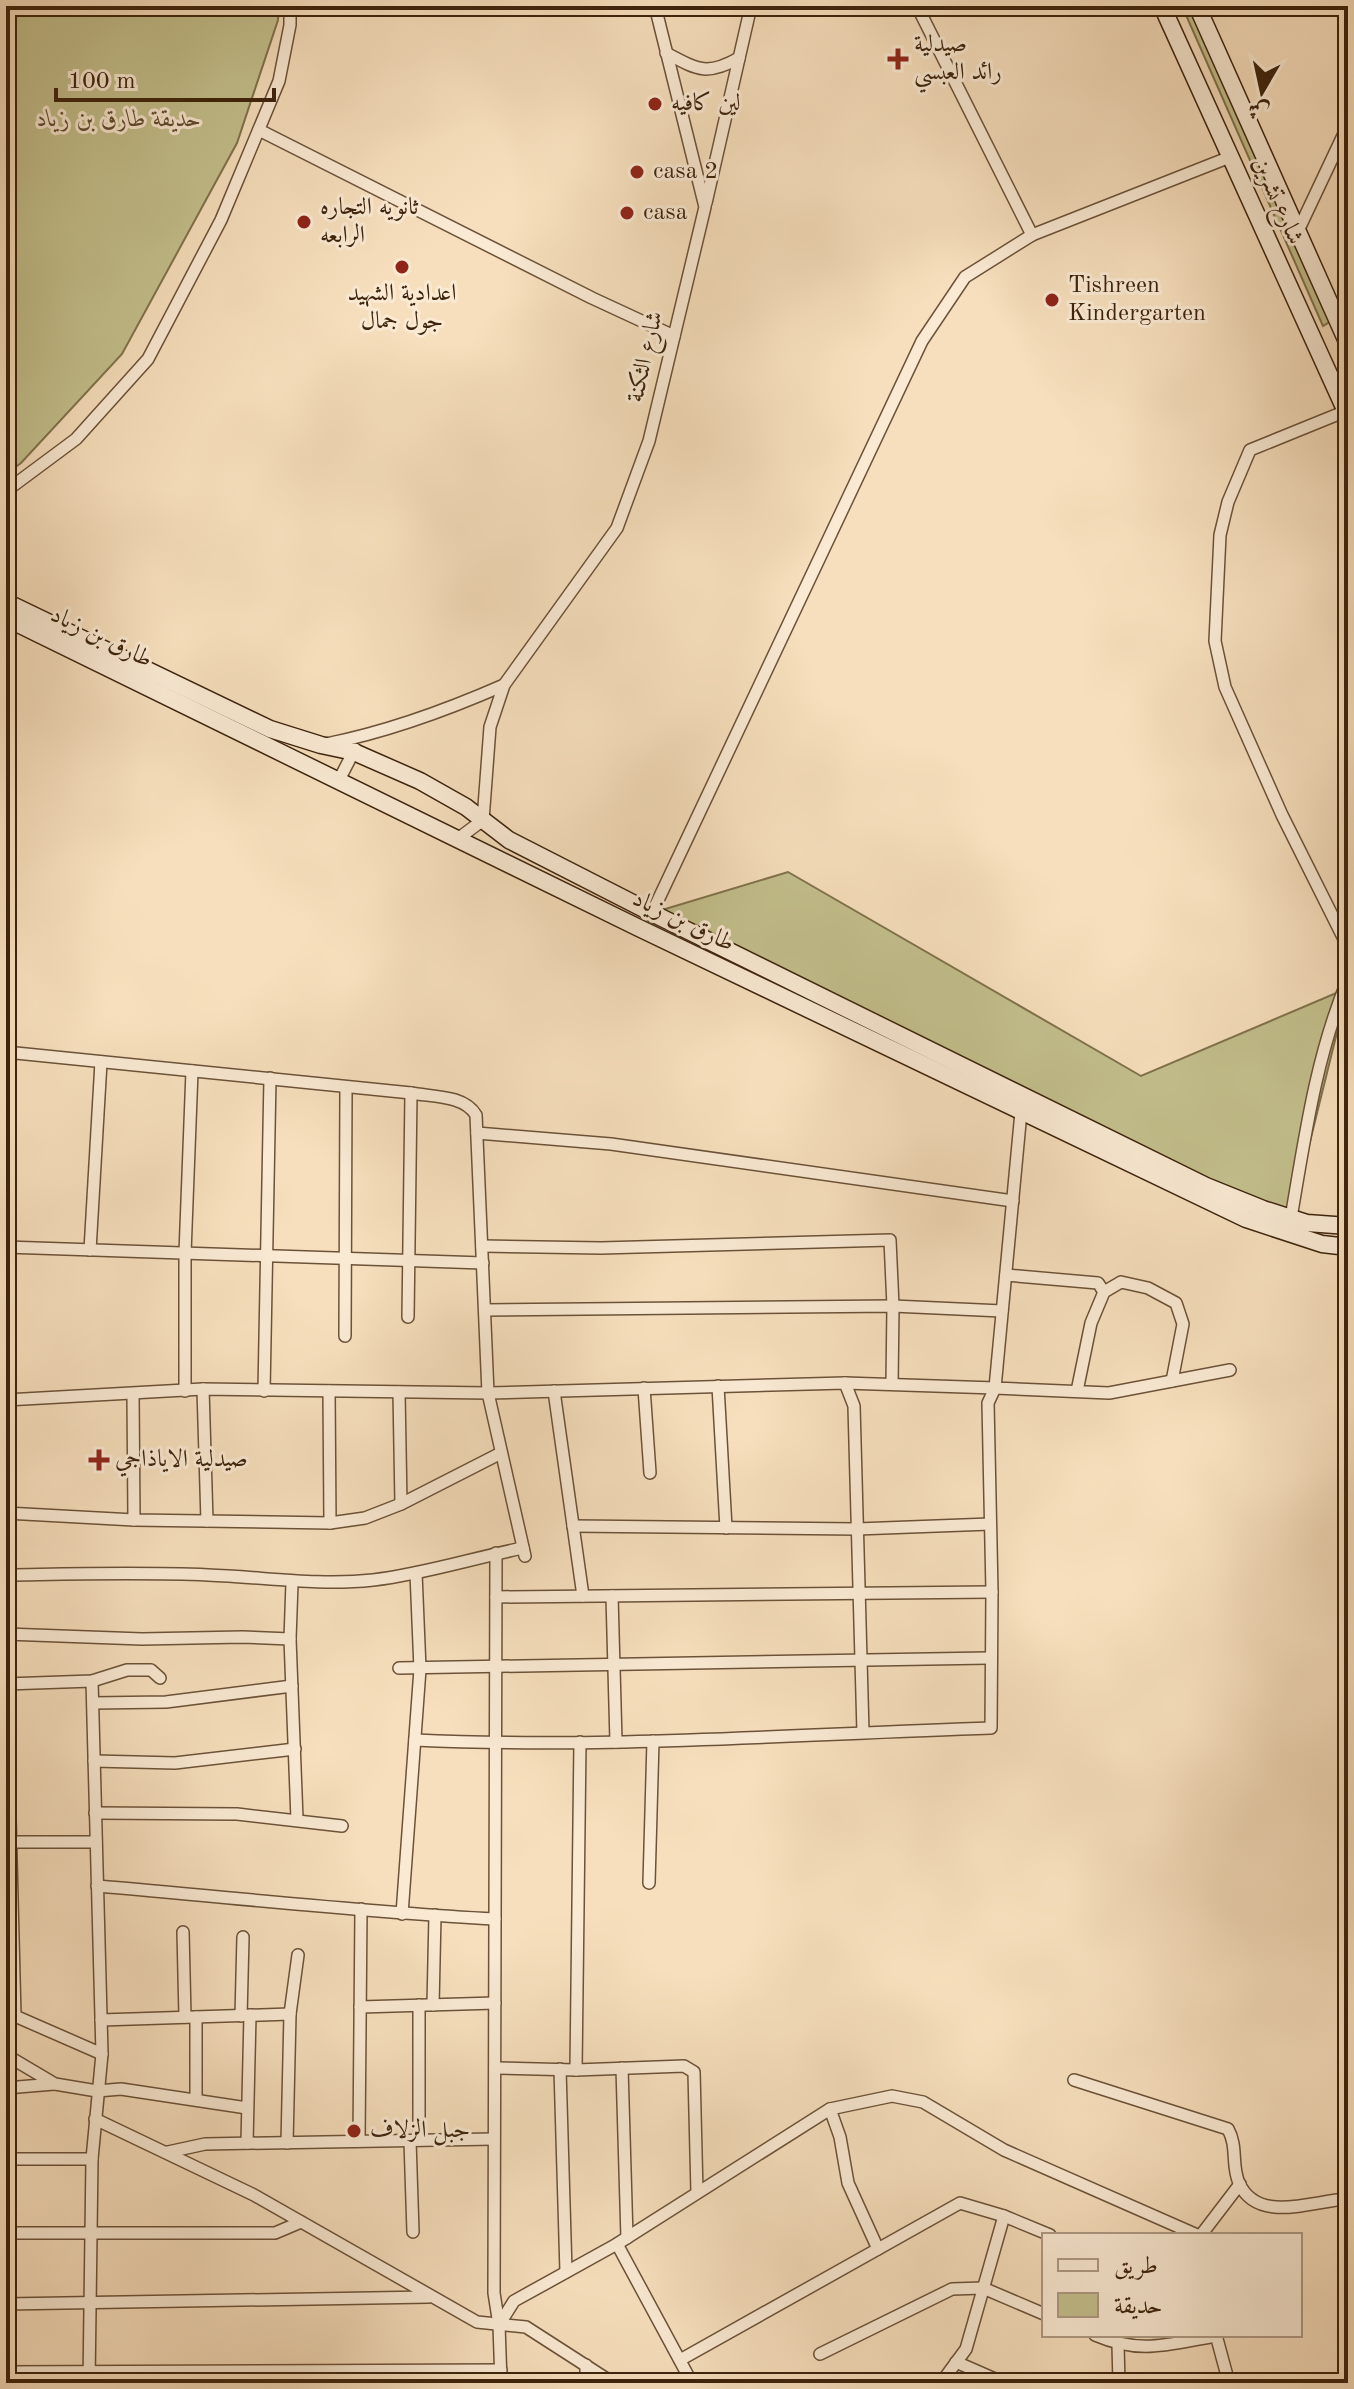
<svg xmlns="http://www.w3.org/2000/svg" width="1354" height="2389" font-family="'Old Standard TT',Amiri,serif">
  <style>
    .green { fill: #c3c08d; stroke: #80724c; stroke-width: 2 }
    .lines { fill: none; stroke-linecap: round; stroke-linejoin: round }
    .minor-casing { stroke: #6c5238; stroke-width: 14 }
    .tertiary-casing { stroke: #6c5238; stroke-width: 17 }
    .secondary-casing { stroke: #3d230c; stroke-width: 19 }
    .minor { stroke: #faead4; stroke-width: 11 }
    .tertiary { stroke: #faead4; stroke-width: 14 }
    .secondary { stroke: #faead4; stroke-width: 16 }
    .poi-dot { fill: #8f2418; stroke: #faead4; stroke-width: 3 }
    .labels { text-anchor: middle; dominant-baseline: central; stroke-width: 6; stroke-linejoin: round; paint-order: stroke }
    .poi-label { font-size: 24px; fill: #3d230c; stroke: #faead4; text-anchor: start }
    .park-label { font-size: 24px; font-style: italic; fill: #5e4a2c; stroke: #faead4 }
    .street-label { font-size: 24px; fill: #3d230c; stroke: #faead4 }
  </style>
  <rect width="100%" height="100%" fill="#f7dfbd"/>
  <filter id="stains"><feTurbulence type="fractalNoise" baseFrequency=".0025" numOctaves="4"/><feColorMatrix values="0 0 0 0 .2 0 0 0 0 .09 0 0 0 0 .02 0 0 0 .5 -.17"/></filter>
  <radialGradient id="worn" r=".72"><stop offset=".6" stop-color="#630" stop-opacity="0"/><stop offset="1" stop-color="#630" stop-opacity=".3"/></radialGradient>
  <g class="green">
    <path d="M6 6H279L278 20 237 143 122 354 21 463 6 474Z"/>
    <path d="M1182 6H1190L1331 321 1323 326Z"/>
    <path d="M788 872 1141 1076 1348 988 1291 1218 652 913Z"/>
  </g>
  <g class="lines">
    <defs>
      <g id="minor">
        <path d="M917 6 1032 235"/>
        <path d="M666 53C698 70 707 76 739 58"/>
        <path d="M259 130 592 298 674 336"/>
        <path d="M706 203 751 6"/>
        <path d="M1298 231 1348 125"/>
        <path d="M1346 411 1250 450 1228 502 1220 535 1215 641 1225 687 1282 815 1348 947"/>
        <path d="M6 491 76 439 148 359 221 220 279 81 290 25V6"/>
        <path d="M326 744C387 732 447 710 504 685"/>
        <path d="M339 780 355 749"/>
        <path d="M459 838 483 820 490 727 504 685 617 528 649 441 705 207 655 6"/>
        <path d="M652 913 922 341 965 277 1032 235 1230 157"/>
        <path d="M6 1052 411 1093C433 1097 464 1095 476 1115L488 1393 525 1556"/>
        <path d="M1021 1112 995 1388 1109 1393 1230 1370"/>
        <path d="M477 1133 611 1144 1013 1201"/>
        <path d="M1291 1218C1305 1136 1316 1056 1348 979"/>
        <path d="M482 1246 601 1248 890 1240 893 1306 892 1384"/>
        <path d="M6 1247 483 1263"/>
        <path d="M90 1250 101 1062"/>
        <path d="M1006 1275 1098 1283 1104 1292"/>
        <path d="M485 1310 893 1306 1002 1311"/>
        <path d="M408 1317 411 1093"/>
        <path d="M345 1336 346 1088"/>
        <path d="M718 1386 726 1528"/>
        <path d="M644 1388 650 1473"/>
        <path d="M203 1389 207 1521"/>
        <path d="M185 1391V1253L192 1071"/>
        <path d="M264 1391 270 1078"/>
        <path d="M329 1391 330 1523"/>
        <path d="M554 1391 583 1596"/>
        <path d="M1077 1391 1091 1323 1104 1292 1121 1282 1148 1288 1176 1303 1183 1324 1172 1381"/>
        <path d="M399 1392 401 1504"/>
        <path d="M133 1394 134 1520"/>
        <path d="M6 1400 203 1389 488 1393 845 1383 854 1406 863 1732"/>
        <path d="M6 1513 134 1520 330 1523 365 1518 401 1504 501 1453"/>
        <path d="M573 1526 857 1529 990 1524"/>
        <path d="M496 1553 494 2293 499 2325"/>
        <path d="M6 1575C73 1574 141 1572 208 1575 264 1577 318 1586 373 1580 424 1574 473 1558 523 1548"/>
        <path d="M292 1583 290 1639 297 1819"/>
        <path d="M612 1596 616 1742"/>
        <path d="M496 1597 992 1592"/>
        <path d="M6 1634 142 1639 242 1637 290 1639"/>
        <path d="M6 1662 15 2016 102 2054"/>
        <path d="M399 1668 989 1658"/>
        <path d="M6 1684 92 1681 127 1670H151L160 1678"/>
        <path d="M93 1703 166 1702 292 1686"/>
        <path d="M415 1740C607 1749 799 1734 991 1728L992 1592 988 1403 995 1388 845 1383"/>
        <path d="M94 1761 175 1763 295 1749"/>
        <path d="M95 1813 237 1814 342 1826"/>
        <path d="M7 1842H96"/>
        <path d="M649 1883 653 1741"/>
        <path d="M97 1886C229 1897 362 1912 495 1919"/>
        <path d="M402 1914 420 1669 416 1573"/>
        <path d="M183 1932 185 2017"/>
        <path d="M419 2005V2140"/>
        <path d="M433 2005 435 1915"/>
        <path d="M360 2007 495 2003"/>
        <path d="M241 2016 243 1937"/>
        <path d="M101 2020 290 2014"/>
        <path d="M6 2055 55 2084 97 2091 121 2089 247 2108"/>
        <path d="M495 2068 576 2070 684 2066 694 2072 697 2193"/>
        <path d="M622 2068 627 2238"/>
        <path d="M560 2069 566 2272"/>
        <path d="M576 2070 580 1742"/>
        <path d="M1074 2080 1228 2129C1238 2147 1231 2165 1239 2183 1258 2225 1314 2200 1348 2199"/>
        <path d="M6 2088 54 2084"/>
        <path d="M196 2099V2017"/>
        <path d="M830 2109 840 2137 848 2183 878 2249"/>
        <path d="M95 2119 254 2195 477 2322 526 2327 613 2383"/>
        <path d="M359 2141 361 1909"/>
        <path d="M410 2141 413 2232"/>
        <path d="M247 2143 250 2015"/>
        <path d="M287 2143 290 2014 298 1955"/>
        <path d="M168 2152 205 2144 494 2139"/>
        <path d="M6 2159H92"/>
        <path d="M6 2233H275L301 2222"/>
        <path d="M1201 2235 1240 2184"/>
        <path d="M617 2244 692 2383"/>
        <path d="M6 2304 429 2297"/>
        <path d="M1095 2335C1142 2355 1168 2344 1216 2336"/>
        <path d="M1216 2335 1229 2383"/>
        <path d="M1118 2345 1119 2383"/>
        <path d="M820 2354 952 2289 983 2288 1044 2314"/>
        <path d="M680 2360 960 2203 1004 2216 1050 2235"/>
        <path d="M956 2362 1004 2383"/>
        <path d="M6 2372 501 2370"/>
        <path d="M89 2383 92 2159 102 2054 92 1681"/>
        <path d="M501 2383 499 2325 514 2301 617 2244 830 2109 892 2096 923 2102 1004 2150 1197 2235"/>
        <path d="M586 2383V2365"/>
        <path d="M941 2383 966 2349 1004 2216"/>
      </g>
      <path id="tertiary" d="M1338 2383 1348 2379"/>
      <g id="secondary">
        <path d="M1162 6 1348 416"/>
        <path d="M1197 6 1348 344"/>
        <path d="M6 602 270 729 321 745 354 752 420 781 466 807 509 840 652 913 1206 1186 1263 1209 1307 1223 1348 1226"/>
        <path d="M6 618 639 928 1246 1219 1322 1244 1348 1247"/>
      </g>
    </defs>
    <use href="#minor" class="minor-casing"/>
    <use href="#tertiary" class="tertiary-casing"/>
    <use href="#secondary" class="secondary-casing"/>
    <use href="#minor" class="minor"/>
    <use href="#tertiary" class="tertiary"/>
    <use href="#secondary" class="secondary"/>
  </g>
  <g class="poi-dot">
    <path d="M894 47h8v8h8v8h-8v8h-8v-8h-8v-8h8z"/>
    <circle cx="655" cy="104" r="8"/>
    <circle cx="637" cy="172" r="8"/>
    <circle cx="627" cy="213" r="8"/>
    <circle cx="304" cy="222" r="8"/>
    <circle cx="402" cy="267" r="8"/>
    <circle cx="1052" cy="300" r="8"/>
    <path d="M95 1448h8v8h8v8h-8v8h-8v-8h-8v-8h8z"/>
    <circle cx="354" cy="2131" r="8"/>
  </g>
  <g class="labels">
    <g class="poi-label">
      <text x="914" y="45">صيدلية<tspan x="914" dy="28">رائد العبسي</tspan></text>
      <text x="671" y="104">لين كافيه</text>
      <text x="653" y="172">casa 2</text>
      <text x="320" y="208">ثانويه التجاره<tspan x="320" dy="28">الرابعه</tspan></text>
      <text x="643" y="213">casa</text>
      <text x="1068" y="286">Tishreen<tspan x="1068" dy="28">Kindergarten</tspan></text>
      <text x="402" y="294" text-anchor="middle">اعدادية الشهيد<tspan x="402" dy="28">جول جمال</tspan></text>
      <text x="115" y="1460">صيدلية الاياذاجي</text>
      <text x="370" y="2131">جبل الزلاف</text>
    </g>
    <g class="park-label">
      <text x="119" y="120">حديقة طارق بن زياد</text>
    </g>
    <g class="street-label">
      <text transform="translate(1277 201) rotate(66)">شارع تشرين</text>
      <text transform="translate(646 357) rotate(-77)">شارع الثكنة</text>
      <text transform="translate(101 638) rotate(26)">طارق بن زياد</text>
      <text transform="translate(683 922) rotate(26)">طارق بن زياد</text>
    </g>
  </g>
  <rect width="1354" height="2389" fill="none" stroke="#f7dfbd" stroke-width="32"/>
  <rect x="8" y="8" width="1338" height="2373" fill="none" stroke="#3d230c" stroke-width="4"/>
  <rect x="16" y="16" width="1322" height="2357" fill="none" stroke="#3d230c" stroke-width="2"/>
  <rect x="1042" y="2233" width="260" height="104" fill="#faead4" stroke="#ae9a84" stroke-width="2"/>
  <rect x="1058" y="2259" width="40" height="12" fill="#faead4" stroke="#ae9a84" stroke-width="2"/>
  <text x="1114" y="2273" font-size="24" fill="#3d230c">طريق</text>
  <rect x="1058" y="2293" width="40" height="24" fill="#c3c08d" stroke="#ae9a84" stroke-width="2"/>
  <text x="1114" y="2313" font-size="24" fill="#3d230c">حديقة</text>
  <g transform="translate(1262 92) rotate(189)" stroke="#faead4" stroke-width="6" paint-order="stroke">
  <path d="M0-6L14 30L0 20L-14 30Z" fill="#3d230c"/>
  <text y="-12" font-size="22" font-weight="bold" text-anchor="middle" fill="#3d230c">ش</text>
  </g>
  <path d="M56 88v12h218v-12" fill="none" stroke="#3d230c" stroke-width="4"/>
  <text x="68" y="88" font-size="24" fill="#3d230c" stroke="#faead4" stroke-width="6" paint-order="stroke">100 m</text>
  <rect width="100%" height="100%" filter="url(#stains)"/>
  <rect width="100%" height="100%" fill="url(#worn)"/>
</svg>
